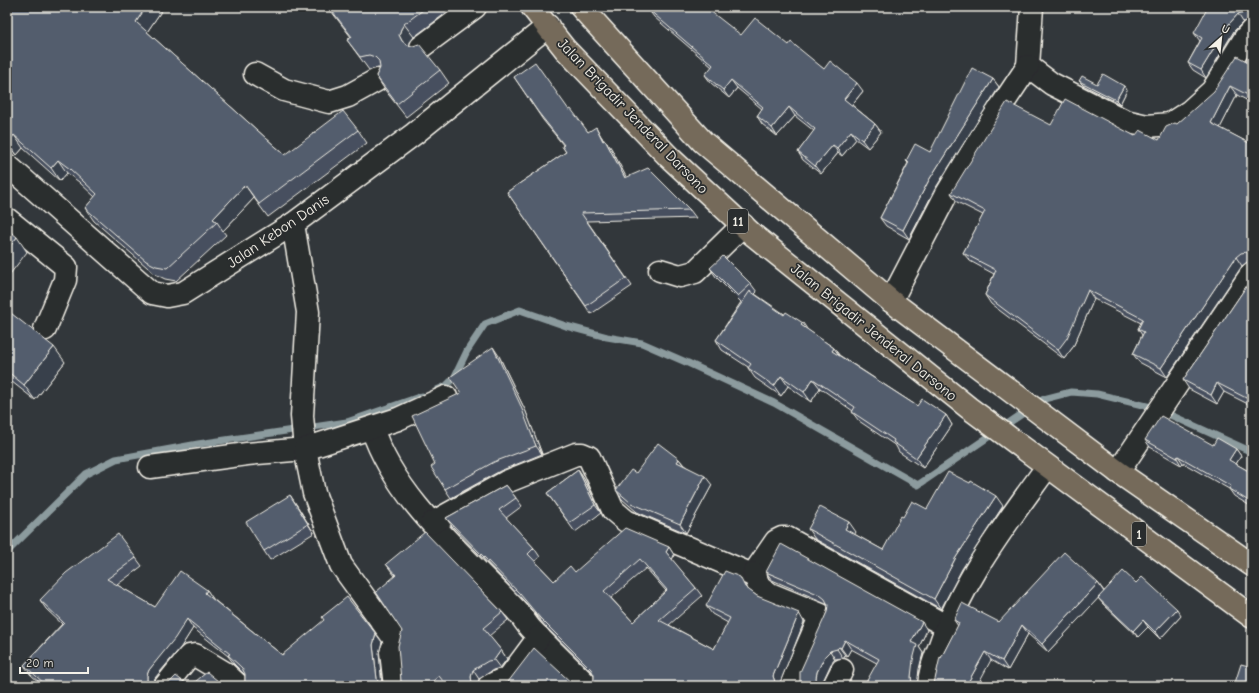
<svg xmlns="http://www.w3.org/2000/svg" width="1259" height="693" font-family="'Comic Neue',sans-serif">
  <style>
    .lines { fill: none; stroke-linecap: round; stroke-linejoin: round }
    .stream { stroke: #8c9b9e; stroke-width: 7 }
    .minor-casing { stroke: #f4f1e8; stroke-width: 25 }
    .highway-casing { stroke: #f4f1e8; stroke-width: 25 }
    .minor { stroke: #2a2d2e; stroke-width: 22 }
    .highway { stroke: #746a5a; stroke-width: 22 }
    .wall { fill: #47505e; stroke: #f4f1e8; fill-rule: evenodd }
    .shaded-wall { fill: #39414c; stroke: #f4f1e8 }
    .building { fill: #525d6d; stroke: #f4f1e8; fill-rule: evenodd }
    .labels { text-anchor: middle; dominant-baseline: central; stroke-width: 3.5; stroke-linejoin: round; paint-order: stroke }
    .shield { fill: #2a2d2e; stroke: #b7b6b0; stroke-width: 1 }
    .shield-label { font-size: 14px; font-weight: bold; fill: #f4f1e8 }
    .street-label { font-size: 15px; fill: #f4f1e8; stroke: #2a2d2e }
  </style>
  <rect width="100%" height="100%" fill="#32373b"/>
  <filter id="ink" filterUnits="userSpaceOnUse"><feTurbulence type="fractalNoise" baseFrequency=".025" numOctaves="2"/><feDisplacementMap in="SourceGraphic" scale="8" xChannelSelector="R" yChannelSelector="G"/><feConvolveMatrix kernelMatrix="1 2 1 2 8 2 1 2 1" color-interpolation-filters="sRGB"/></filter>
  <g filter="url(#ink)">
    <g class="lines">
      <g class="stream">
        <path d="M437 390 446 386 454 378 467 351 485 324 520 310 566 326 607 337 642 343 688 363 774 403 918 485 1044 399 1071 392 1097 394 1155 408 1252 452"/>
        <path d="M7 552 86 474 116 459 198 444 347 422 422 396"/>
      </g>
      <defs>
        <g id="minor">
          <path d="M1032 7 1028 66 1052 84 1125 121 1147 126 1170 124 1190 111 1212 91 1245 38 1252 30"/>
          <path d="M421 47 475 7"/>
          <path d="M255 74 284 90 329 102 348 96 377 80"/>
          <path d="M7 165 152 293 167 296 183 293 293 224 414 134 548 26"/>
          <path d="M7 219 66 267 65 280 45 329"/>
          <path d="M660 270 680 276 695 272 743 225"/>
          <path d="M891 301 946 195 984 132 1028 66"/>
          <path d="M372 428C395 499 465 556 515 609 521 615 525 622 530 628 549 648 569 667 588 686"/>
          <path d="M150 467 247 454 305 449 302 416 308 312 293 224"/>
          <path d="M1118 472 1252 273"/>
          <path d="M432 523 506 482 576 454H582L589 457 613 510 626 521 750 574 754 573 776 541 782 538H787L946 626"/>
          <path d="M754 573 759 586 770 594 821 615 791 684 795 686"/>
          <path d="M165 686 189 656 195 655 225 673 239 686"/>
          <path d="M395 686 391 652 396 641 341 565 314 493 305 449 398 419 446 397"/>
          <path d="M489 686 499 681 507 680 539 637"/>
          <path d="M834 686 842 670"/>
          <path d="M929 686C929 673 934 660 939 648 962 580 1006 524 1047 467"/>
        </g>
        <g id="highway">
          <path d="M532 7 565 49 669 157 752 234 969 408 1252 617"/>
          <path d="M581 7 703 142 891 301 1118 472 1252 565"/>
        </g>
      </defs>
      <use href="#minor" class="minor-casing"/>
      <use href="#highway" class="highway-casing"/>
      <use href="#minor" class="minor"/>
      <use href="#highway" class="highway"/>
    </g>
    <g class="wall">
      <path d="M7 7H164L147 32 285 155 358 130 367 143 268 217 254 198 223 231 226 235 176 281 165 279 155 274 94 221 85 208 95 197 79 182 67 173 60 181 23 148 17 155 7 146Z"/>
      <path d="M328 7H454L414 37 410 42 409 46 440 70 449 83 406 117 385 90 376 76 380 68H378L369 70 347 40 351 37Z"/>
      <path d="M1252 7V18L1243 22 1234 31 1206 78 1193 70 1188 63 1200 41 1194 33Z"/>
      <path d="M648 9 741 35 789 45 824 69 863 91 852 105 875 124 881 132 868 148 856 139 842 156 838 153 821 174 803 160 798 152 814 131 795 116 777 136 762 124 757 116 762 109 737 88 729 98 711 83 705 75 712 67 654 17Z"/>
      <path d="M1252 64V103L1237 95 1220 128 1249 143 1252 138V261L1247 262 1242 266 1167 377 1139 362 1133 354 1142 335 1138 329 1141 323 1094 299 1073 347 1064 359 991 304 985 295 994 274 970 261 963 253 983 215 957 202 951 193 1051 125 1135 136 1159 140 1177 124Z"/>
      <path d="M514 77 569 110 588 132 601 136 604 141 605 140 611 148 626 178 690 210 696 218 587 221 632 286 591 314 507 192 566 152 562 146H564L543 120Z"/>
      <path d="M993 79 999 87 935 189 909 239 886 226 880 218 908 163 906 161 930 152Z"/>
      <path d="M1079 81 1097 84 1127 90 1120 104 1083 85Z"/>
      <path d="M710 268 751 284 757 292 755 294 834 348 839 355 917 406 946 415 952 425 923 468 899 452 896 446 859 421 852 412 853 411 820 388 811 402 788 386 781 396 755 378 748 368V367L722 350 716 340 741 302 716 277Z"/>
      <path d="M1252 278V406L1224 392 1217 404 1189 389 1183 380Z"/>
      <path d="M7 310 65 362 35 400 7 378Z"/>
      <path d="M499 356 526 412 542 454 500 471 451 498 445 489 435 464 461 393Z"/>
      <path d="M1145 440 1213 445 1236 449 1241 456 1236 464 1252 473V507L1234 496 1229 489 1183 463 1181 465 1150 447Z"/>
      <path d="M679 459 684 465 712 485 686 533 637 512 622 499 616 490 636 473Z"/>
      <path d="M578 470 584 479 601 513 575 532 547 493Z"/>
      <path d="M506 485 522 506 506 518 534 548 540 557 535 561 554 581 575 572 669 547 674 555 672 560 696 588 702 596 669 625 714 649 728 623 712 614 706 606 745 586 747 589 757 596 804 622 779 685V686L594 681V674L546 627 526 603 452 526 446 518ZM646 568 666 591 633 622 611 598Z"/>
      <path d="M296 504 314 533 270 560 264 551Z"/>
      <path d="M1003 506 962 569 941 609 815 539 808 529 856 532 854 534 883 550 903 517 927 509Z"/>
      <path d="M136 558 142 566 117 585 155 607 207 590 213 599 282 655 376 634 382 642 379 653 245 681V675L234 664 228 656 193 628 181 647 155 678 153 684V686H43L30 674 24 665 62 624 46 609 40 600Z"/>
      <path d="M386 564 502 612 508 620 489 636 501 650 507 659 500 668 493 670 479 679 477 686H446L445 685 443 686H404L401 681 402 631 395 576Z"/>
      <path d="M766 572 927 630 919 647 923 653 919 669 917 685 851 649 847 656 845 655 843 658 835 659 831 664 823 681 800 683 827 612 828 605 826 603 772 580Z"/>
      <path d="M1098 583 1104 591 1136 583 1181 616 1160 639 1148 627 1138 637 1103 604 1098 598 1048 652 1028 634 1008 670 991 660 934 684 941 658 958 626 954 620 999 622Z"/>
    </g>
    <g class="shaded-wall">
      <path d="M146 7H164L145 35 136 22Z"/>
      <path d="M1250 7H1252V17L1248 11Z"/>
      <path d="M1238 14 1243 22 1234 31 1206 78 1201 70 1229 24Z"/>
      <path d="M404 24 414 37 410 42 409 48 402 41 399 35 401 29Z"/>
      <path d="M993 79 999 87 935 189 909 239 903 230 929 180Z"/>
      <path d="M731 80 737 88 729 98 723 90Z"/>
      <path d="M857 83 863 91 850 107 844 99Z"/>
      <path d="M1124 86 1127 90 1120 104 1116 100Z"/>
      <path d="M1230 86 1237 95 1218 132 1211 123Z"/>
      <path d="M789 107 795 116 777 136 772 128Z"/>
      <path d="M875 124 881 132 868 148 862 140Z"/>
      <path d="M596 127 601 136 609 149 603 141Z"/>
      <path d="M851 131 856 139 842 156 837 148Z"/>
      <path d="M14 135 23 148 17 155 8 142Z"/>
      <path d="M605 140 611 148 631 186 625 178Z"/>
      <path d="M833 145 838 153 821 174 815 166Z"/>
      <path d="M58 160 67 173 60 181 51 168Z"/>
      <path d="M245 185 254 198 223 231 217 222 213 219Z"/>
      <path d="M17 237 27 252 7 278V250Z"/>
      <path d="M1236 257 1242 266 1167 377 1161 368Z"/>
      <path d="M1088 290 1094 299 1073 347 1064 359 1058 350Z"/>
      <path d="M803 323 809 332 801 325Z"/>
      <path d="M54 347 65 362 35 400 24 385Z"/>
      <path d="M493 347 499 356 526 412 542 454 536 446Z"/>
      <path d="M834 348 841 358 832 351Z"/>
      <path d="M781 376 788 386 781 396 774 386Z"/>
      <path d="M813 379 820 388 811 402 804 392Z"/>
      <path d="M1217 383 1224 392 1217 404 1211 395Z"/>
      <path d="M946 415 952 425 923 468 916 458Z"/>
      <path d="M1236 449 1241 456 1234 467 1229 460Z"/>
      <path d="M1178 456 1183 463 1181 465 1177 458Z"/>
      <path d="M679 459 685 467 677 462Z"/>
      <path d="M578 470 584 479 601 513 595 505Z"/>
      <path d="M705 476 712 485 686 533 680 524Z"/>
      <path d="M290 495 296 504 314 533 308 524Z"/>
      <path d="M996 496 1003 506 962 569 941 609 934 599 955 559Z"/>
      <path d="M849 522 856 532 852 539 845 529Z"/>
      <path d="M669 547 674 555 672 560 666 552Z"/>
      <path d="M1098 583 1104 592 1048 652 1042 644Z"/>
      <path d="M207 590 213 599 211 602 205 593Z"/>
      <path d="M1177 609 1181 616 1160 639 1155 632Z"/>
      <path d="M799 613 804 622 779 685V686L775 682 773 676Z"/>
      <path d="M187 619 193 628 181 647 155 678 153 684V686H150L147 682V675L149 670Z"/>
      <path d="M1143 620 1148 627 1138 637 1133 631Z"/>
      <path d="M922 622 927 630 919 647 923 653 919 669 917 686H914L912 684 911 677V642Z"/>
      <path d="M1022 625 1028 634 1008 670 1002 661Z"/>
      <path d="M376 634 382 642 379 653 382 686H380L377 679 373 645Z"/>
      <path d="M845 640 851 649 847 656 841 648Z"/>
      <path d="M839 647 845 655 843 658 837 649Z"/>
      <path d="M501 650 507 659 500 668 494 660Z"/>
      <path d="M830 651 835 659 831 664 823 681 822 686H819L817 684 816 678 817 672 825 656Z"/>
      <path d="M985 652 991 660 977 686H966Z"/>
      <path d="M473 670 479 679 477 686H474L472 683 471 677Z"/>
    </g>
    <g class="building">
      <path d="M7 7H146L136 22 285 155 343 111 358 130 259 204 245 185 213 219 217 222 167 268 156 266 146 261 85 208 97 194 70 169 58 160 51 168 14 135 8 142 7 141Z"/>
      <path d="M329 7H427L404 24 401 29 399 35 402 41 407 45 413 46 419 44 440 70 397 104 376 76 380 68 379 61 375 57 369 55 360 57 347 40 352 37Z"/>
      <path d="M649 7H705L741 35 755 18 789 45 791 42 824 69 830 61 857 83 844 99 875 124 862 140 851 131 837 148 833 145 815 166 798 152 815 129 789 107 772 128 757 116 763 107 731 80 723 90 705 75 713 65 648 9Z"/>
      <path d="M1208 7H1250L1248 11 1238 14 1229 24 1201 70 1188 63 1202 38 1194 33Z"/>
      <path d="M1237 56 1252 64V97L1230 86 1211 123 1249 143 1252 138V254L1247 252 1241 253 1236 257 1161 368 1133 354 1144 332 1138 329 1143 319 1088 290 1067 338 1058 350 985 295 996 270 963 253 985 211 951 193 1007 102 1051 125 1065 99 1135 136 1140 130 1159 140 1166 127 1175 123 1177 124 1214 91Z"/>
      <path d="M535 62 569 110 571 109 588 132 596 127 603 141 605 140 625 178 648 168 690 210 581 213 626 278 586 306 507 192 566 152 562 146 564 145 538 112 514 77Z"/>
      <path d="M972 68 993 79 929 180 903 230 880 218 909 162 906 161 915 144 930 152Z"/>
      <path d="M1103 74 1124 86 1116 100 1079 81 1082 76 1097 84Z"/>
      <path d="M7 229 17 237 7 250Z"/>
      <path d="M723 256 751 284 738 296 710 268Z"/>
      <path d="M1252 278V396L1250 400 1217 383 1211 395 1183 380Z"/>
      <path d="M750 291 784 315 786 312 803 323 801 325 834 348 832 351 917 406 922 399 946 415 916 458 893 442 894 440 852 412 855 407 813 379 804 392 781 376 774 386 748 368 751 364 716 340Z"/>
      <path d="M7 310 54 347 24 385 7 371Z"/>
      <path d="M493 347 520 404 536 446 494 462 445 489 431 467 435 464 412 416 461 393 450 377Z"/>
      <path d="M1161 416 1213 445 1217 438 1236 449 1229 460 1252 473V503L1229 489 1231 486 1178 456 1177 458 1145 440Z"/>
      <path d="M658 443 679 459 677 462 705 476 680 524 631 503 616 490 631 470 636 473Z"/>
      <path d="M578 470 595 505 569 523 547 493Z"/>
      <path d="M948 472 970 483 971 481 996 496 955 559 934 599 808 529 820 507 849 522 845 529 883 550 901 516 903 517 912 501 927 509Z"/>
      <path d="M506 485 516 498 499 510 534 548 528 554 554 581 570 566 575 572 625 528 669 547 666 552 696 588 659 620 714 649 730 618 706 606 725 571 740 577 745 587 757 596 799 613 773 676 775 682 779 686H591L594 681V675L591 669 540 618 520 594 446 518ZM640 559 667 590 633 622 604 591Z"/>
      <path d="M290 495 308 524 264 551 246 522Z"/>
      <path d="M425 532 502 612 483 628 501 650 494 660 488 661 473 670 471 677 472 683 474 686H447L439 676 427 686H405L401 681 398 646 402 631 376 592 396 575 386 564Z"/>
      <path d="M118 534 136 558 107 579 155 607 180 571 207 590 205 593 282 655 324 620 322 617 347 597 376 634 373 645 377 679 379 685 380 686H242L245 681V674L242 668 228 655 230 654 187 619 175 638 149 670 147 675V682L150 686H47L24 665 64 623 40 600 66 573Z"/>
      <path d="M781 544 922 622 911 642 917 645 913 660 911 677 912 684 915 686H864L879 659 845 640 841 648 839 647 837 649 830 651 825 656 817 672 816 678 817 684 820 686H798L800 683V672L827 612 828 605 825 599 820 595 766 572Z"/>
      <path d="M1064 552 1098 583 1042 644 1022 625 1002 661 985 652 966 686H932L934 684 940 657 941 658 959 623 954 620 962 603 999 622Z"/>
      <path d="M1123 571 1136 583 1142 577 1177 609 1155 632 1143 620 1133 631 1098 598Z"/>
      <path d="M534 648 575 686H495L508 682Z"/>
      <path d="M1241 664 1252 667V686H1234Z"/>
      <path d="M207 672 224 686H190Z"/>
      <path d="M176 676 189 686H166Z"/>
    </g>
  </g>
  <g class="labels">
    <g class="shield">
      <rect x="728" y="209" width="20" height="24" rx="3"/>
      <rect x="1132" y="522" width="14" height="24" rx="3"/>
    </g>
    <g class="shield-label">
      <text x="738" y="221">11</text>
      <text x="1139" y="534">1</text>
    </g>
    <g class="street-label">
      <text transform="translate(633 116) rotate(46)">Jalan Brigadir Jenderal Darsono</text>
      <text transform="translate(278 231) rotate(-34)">Jalan Kebon Danis</text>
      <text transform="translate(874 332) rotate(39)">Jalan Brigadir Jenderal Darsono</text>
    </g>
  </g>
  <rect width="1259" height="693" fill="none" stroke="#2a2d2e" stroke-width="24"/>
  <rect x="12" y="12" width="1235" height="669" fill="none" stroke="#f4f1e8" stroke-width="1.5" filter="url(#ink)"/>
  <g transform="translate(1221 38) rotate(27)" stroke="#2a2d2e" stroke-width="3" paint-order="stroke">
  <path d="M0-3L7 15L0 10L-7 15Z" fill="#f4f1e8"/>
  <text y="-6" font-size="11" font-weight="bold" text-anchor="middle" fill="#f4f1e8">U</text>
  </g>
  <path d="M20 667v6h68v-6" fill="none" stroke="#f4f1e8" stroke-width="2"/>
  <text x="26" y="667" font-size="12" fill="#f4f1e8" stroke="#2a2d2e" stroke-width="3" paint-order="stroke">20 m</text>
</svg>
